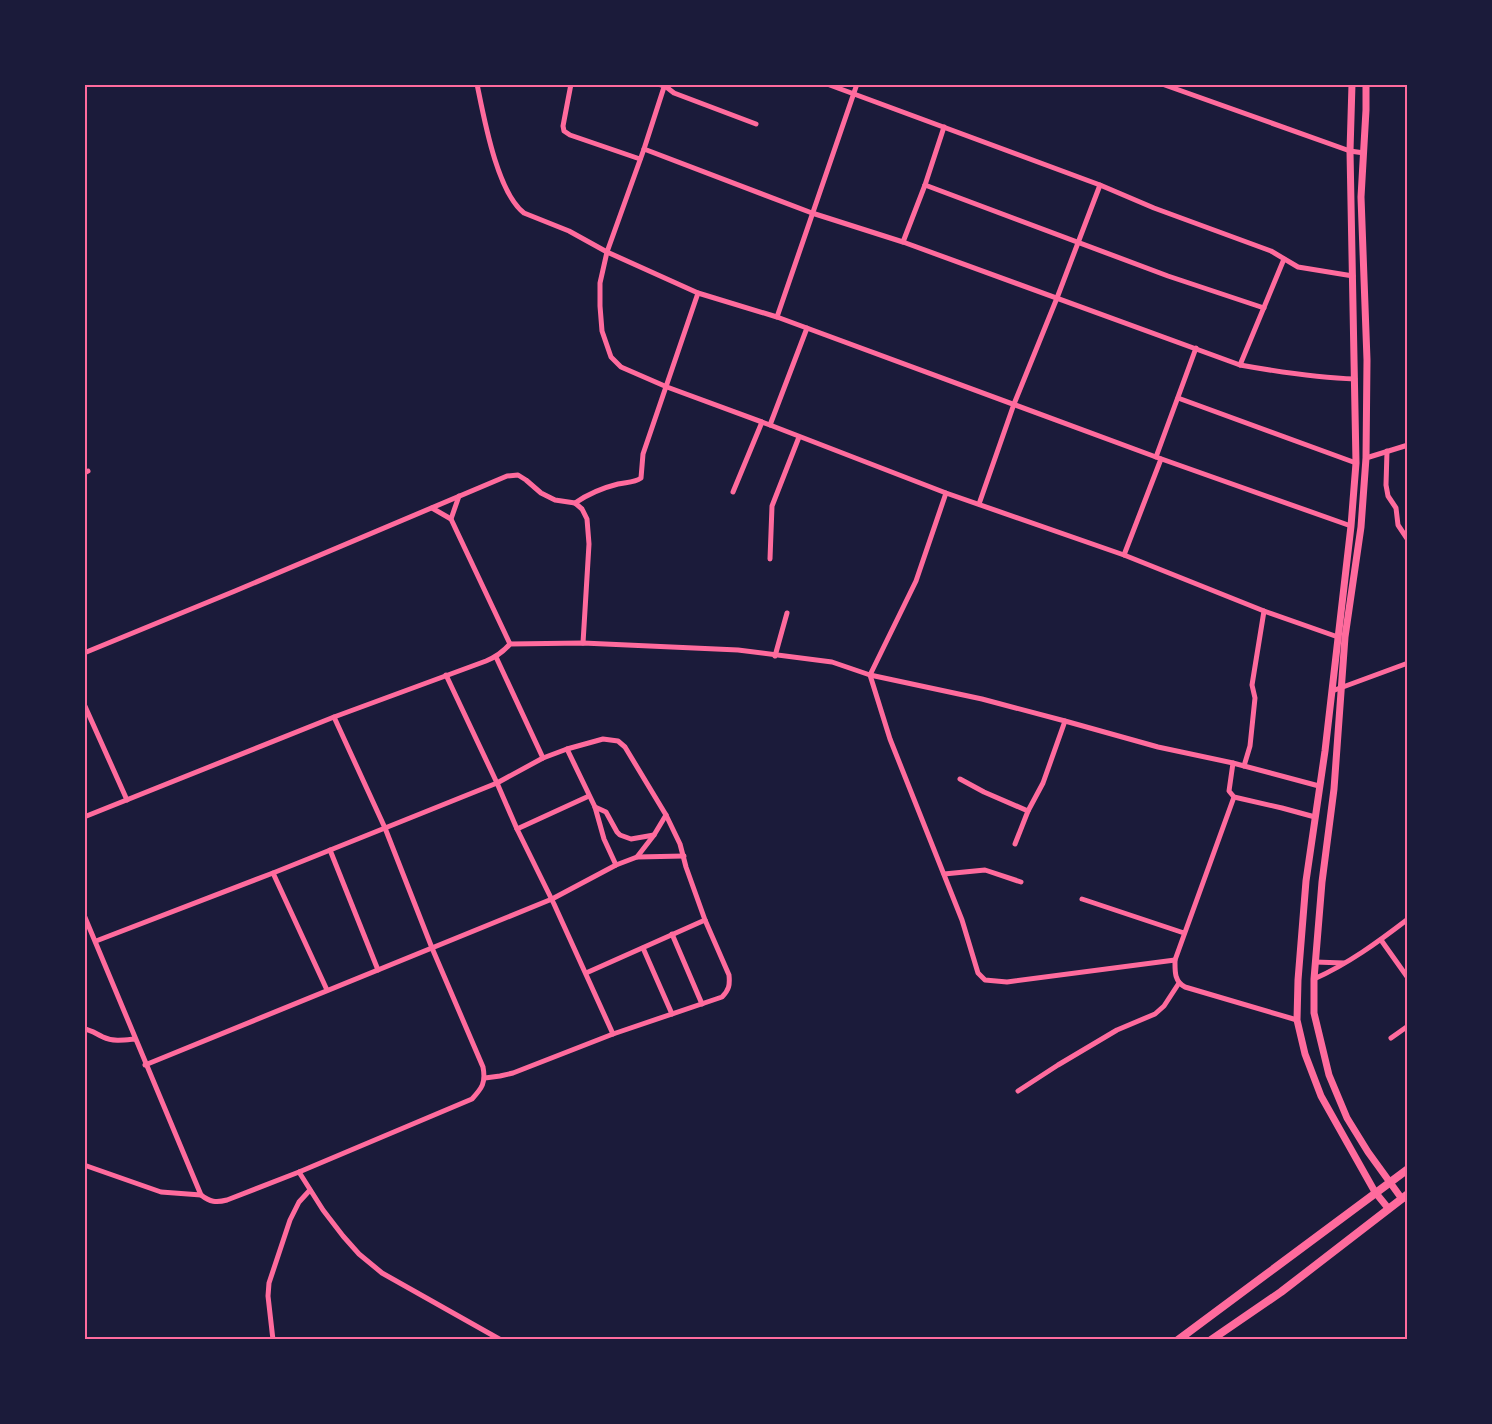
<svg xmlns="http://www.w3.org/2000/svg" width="1492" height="1424" font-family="'Times New Roman',serif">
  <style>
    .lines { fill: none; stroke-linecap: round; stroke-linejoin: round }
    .minor { stroke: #ff6b9d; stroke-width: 5 }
    .secondary { stroke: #ff6b9d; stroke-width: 7 }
    .primary { stroke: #ff6b9d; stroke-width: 8 }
    .neatline { fill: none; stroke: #ff6b9d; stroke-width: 2 }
  </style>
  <rect width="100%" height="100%" fill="#1b1b3a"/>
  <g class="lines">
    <g class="minor">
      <path d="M477 84C484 118 497 192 524 213L569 231 607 252 698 293 777 317 1156 457 1351 526"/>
      <path d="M571 84 563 126 564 131 570 135 640 159"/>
      <path d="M658 84 665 86 674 93 756 124"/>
      <path d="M665 84 644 149 607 252 600 283V306L602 331 611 357 621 367 667 387 770 425 946 493 1124 555 1264 611 1338 637"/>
      <path d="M827 84 1100 185 1154 208 1271 251 1298 267 1353 276"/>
      <path d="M1162 84 1350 151 1364 153"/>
      <path d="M644 149 812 213 903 242 1240 365C1279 372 1316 378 1355 379"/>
      <path d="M925 185 1168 276 1264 308"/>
      <path d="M903 242 925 185 944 127"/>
      <path d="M777 317 857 84"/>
      <path d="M1240 365 1284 259"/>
      <path d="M1178 398 1356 463"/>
      <path d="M770 425 807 328"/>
      <path d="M1387 451 1386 485 1388 496 1396 508 1398 525 1408 540"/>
      <path d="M1156 457 1196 348"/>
      <path d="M1366 458 1408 445"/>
      <path d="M84 473 88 471"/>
      <path d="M733 492 762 422"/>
      <path d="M946 493 916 581 870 675 890 739 962 920 978 973 985 980 1007 982 1175 960"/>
      <path d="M575 503C588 494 602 488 618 484 626 482 634 483 641 478L643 454 698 293"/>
      <path d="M979 504 1014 404 1057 298 1100 185"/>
      <path d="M432 508 451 519 510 644"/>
      <path d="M451 519 459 496"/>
      <path d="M1124 555 1161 459"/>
      <path d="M770 559 772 506 799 437"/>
      <path d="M84 653 235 591 507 476 518 475 526 480 541 493 555 500 575 503 582 509 587 519 589 544 583 643"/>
      <path d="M775 656 787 613"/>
      <path d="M496 657 543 758"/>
      <path d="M446 675 497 783 517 829 554 904 613 1034"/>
      <path d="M1332 691 1408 663"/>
      <path d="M84 704 127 800"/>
      <path d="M567 749 595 807 604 839 616 865"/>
      <path d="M1233 763 1229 791 1234 797 1282 808 1315 817"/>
      <path d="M1244 766 1250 746 1255 698 1252 685 1264 611"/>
      <path d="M960 779 984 792 1028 811"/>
      <path d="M1234 797 1175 960C1175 971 1174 981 1185 987L1297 1020"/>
      <path d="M595 807 606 812 617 832 620 835 631 839 654 835"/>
      <path d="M84 817 334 717 486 661C496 657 503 652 510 644L583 643 738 650 832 662 870 675 982 699 1065 721 1158 747 1233 763 1319 786"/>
      <path d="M517 829 589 796"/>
      <path d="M1015 844 1028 811 1043 783 1065 721"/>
      <path d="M330 850 378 970"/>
      <path d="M637 857 684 856"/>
      <path d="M273 873 327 990"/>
      <path d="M944 874 985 870 1021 882"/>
      <path d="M1082 899 1184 933"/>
      <path d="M84 915 201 1195C210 1202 216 1203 227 1200L299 1172 472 1099C482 1088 486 1083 483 1067L432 948 385 828 334 717"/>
      <path d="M672 934 702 1004"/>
      <path d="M1381 940 1408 978"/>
      <path d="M96 941 273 873 497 783 543 758 567 749 603 739 618 741 625 747 666 815 680 844 686 867 705 920 729 975C730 985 729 990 722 997L613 1034 513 1073 500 1076 485 1078"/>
      <path d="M643 948 672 1014"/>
      <path d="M1315 962 1344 963"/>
      <path d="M586 973 705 920"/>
      <path d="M1314 979C1348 964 1378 942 1408 919"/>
      <path d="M84 1029C92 1030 96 1034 103 1037 113 1042 125 1040 135 1039"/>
      <path d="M1391 1038 1408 1026"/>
      <path d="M145 1065 552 899 616 865 637 857 654 835 666 815"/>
      <path d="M1018 1091 1058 1065 1117 1030 1155 1014 1164 1006 1179 983"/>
      <path d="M84 1165 161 1192 201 1195"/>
      <path d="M299 1172 323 1210 343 1236 359 1254 382 1273 501 1340"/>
      <path d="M273 1340 268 1296 269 1283 290 1220 299 1202 310 1190"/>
    </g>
    <g class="secondary">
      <path d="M1352 84 1350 151 1356 463 1351 526 1325 751 1306 881 1298 980 1297 1020 1305 1054 1321 1096 1375 1192 1388 1208"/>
      <path d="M1366 84V110L1361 197 1367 360 1366 458 1361 527 1345 637 1334 789 1322 882 1314 979V1013L1329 1075 1347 1118 1368 1152 1402 1199"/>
    </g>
    <g class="primary">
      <path d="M1178 1340 1408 1169"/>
      <path d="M1211 1340 1281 1292 1408 1194"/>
    </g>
  </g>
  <rect width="1492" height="1424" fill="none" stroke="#1b1b3a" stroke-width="171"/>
  <rect x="86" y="86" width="1320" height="1252" class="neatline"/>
</svg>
